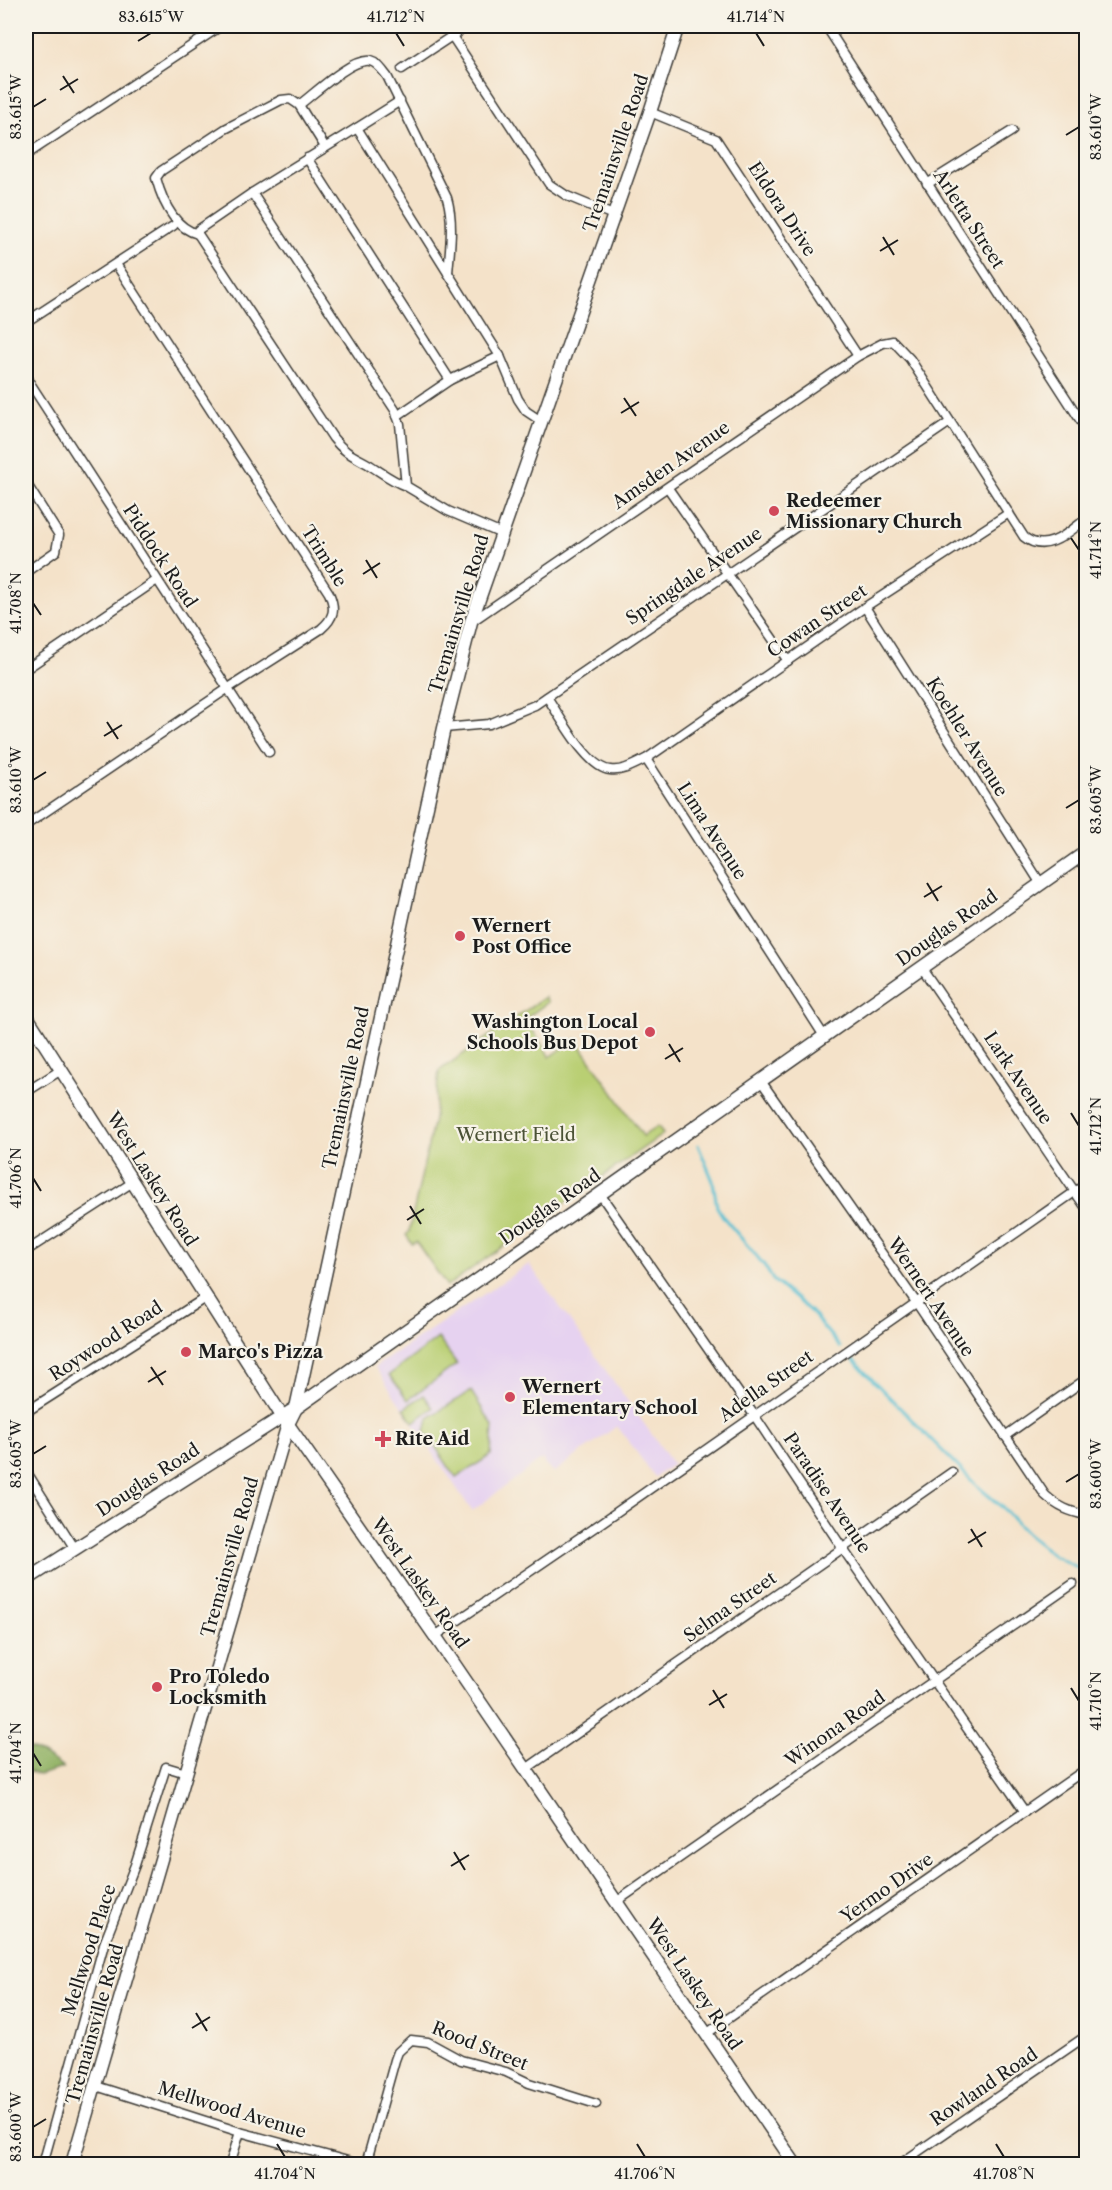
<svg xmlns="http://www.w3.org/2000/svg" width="1112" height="2190" font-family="'Libre Caslon Text',serif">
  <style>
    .built { fill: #e6d2f0 }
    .green { fill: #b9cf73; stroke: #6a7648; stroke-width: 1.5 }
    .forest { fill: #92b265; stroke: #576740; stroke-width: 1.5 }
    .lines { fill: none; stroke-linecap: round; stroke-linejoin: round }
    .stream { stroke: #56bfd2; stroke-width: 3 }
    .street-casing { stroke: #3c3a36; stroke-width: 11 }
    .secondary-casing { stroke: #3c3a36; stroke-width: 15 }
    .street { stroke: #fff; stroke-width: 8 }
    .secondary { stroke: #fff; stroke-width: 12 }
    .ticks { fill: none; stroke: #1c1c1c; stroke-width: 2 }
    .poi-dot { fill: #d1495b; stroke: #f7f3e8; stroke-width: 2 }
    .labels { text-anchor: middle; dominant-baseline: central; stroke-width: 4.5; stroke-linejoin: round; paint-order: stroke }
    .street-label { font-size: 18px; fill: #1c1c1c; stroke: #f7f3e8 }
    .poi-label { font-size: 18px; font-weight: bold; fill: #1c1c1c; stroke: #f7f3e8; text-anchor: start }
    .park-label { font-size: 18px; fill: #4b5236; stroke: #f7f3e8 }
    .neatline { fill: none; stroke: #1c1c1c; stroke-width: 2 }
    .ticks-label { font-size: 15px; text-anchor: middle; fill: #1c1c1c }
  </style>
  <rect width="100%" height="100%" fill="#f7f3e8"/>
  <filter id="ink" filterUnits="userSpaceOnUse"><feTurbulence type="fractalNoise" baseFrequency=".0167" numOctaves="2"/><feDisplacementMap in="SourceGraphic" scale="12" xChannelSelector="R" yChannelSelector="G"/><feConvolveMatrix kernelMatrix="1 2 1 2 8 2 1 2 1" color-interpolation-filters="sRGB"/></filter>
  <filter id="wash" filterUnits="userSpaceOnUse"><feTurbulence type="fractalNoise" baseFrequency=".008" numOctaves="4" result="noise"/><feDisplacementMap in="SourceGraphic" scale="24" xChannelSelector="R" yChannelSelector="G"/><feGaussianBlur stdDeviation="1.35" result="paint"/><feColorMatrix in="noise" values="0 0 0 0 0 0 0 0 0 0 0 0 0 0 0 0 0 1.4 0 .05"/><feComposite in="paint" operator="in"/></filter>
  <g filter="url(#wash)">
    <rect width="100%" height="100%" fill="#f4e2c9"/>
    <path class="built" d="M529 1264 673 1464 655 1477 617 1426 553 1473 542 1459 472 1511 375 1367Z"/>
    <g class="green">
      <path d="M545 997 548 1002 525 1019 550 1057 576 1039 643 1136 658 1126 663 1134 447 1286 416 1242 412 1244 406 1235 409 1232 434 1119 439 1071Z"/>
      <path d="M438 1338 457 1364 408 1400 389 1375Z"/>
      <path d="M471 1391 493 1426 491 1455 456 1478 425 1431 428 1418Z"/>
      <path d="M424 1395 433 1408 413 1422 404 1408Z"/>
    </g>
    <path class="forest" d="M26 1747 43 1754 63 1768 39 1775 26 1771Z"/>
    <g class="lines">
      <g class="stream">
        <path d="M698 1145 713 1181 717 1207 724 1218 764 1265 773 1280 810 1311 840 1347"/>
        <path d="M851 1358 976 1485 1002 1507 1027 1534 1053 1555 1086 1572"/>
      </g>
    </g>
  </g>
  <g filter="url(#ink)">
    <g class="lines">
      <defs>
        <g id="street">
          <path d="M826 26 1086 429"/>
          <path d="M452 36 549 184 567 196 613 215"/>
          <path d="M402 69 467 26"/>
          <path d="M299 105C314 94 351 58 370 61 378 63 382 70 387 76L447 198C454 222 450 248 448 273"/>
          <path d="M650 112 716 139 858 356"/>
          <path d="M357 128 400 101"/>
          <path d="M26 155 221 26"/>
          <path d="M307 158 450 380"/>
          <path d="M927 184 1012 131"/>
          <path d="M252 193 198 230V234L333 438C345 453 352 455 368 464 381 472 392 481 406 486"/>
          <path d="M198 234C174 228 162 200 156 178L161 171 225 129 281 100 290 99 299 105 325 147"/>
          <path d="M26 322 173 226"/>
          <path d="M26 377 269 752"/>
          <path d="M397 416 450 380 500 356"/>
          <path d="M26 483 59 535 56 551 26 572"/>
          <path d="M668 488 788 661"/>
          <path d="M502 534 448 511 406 486 400 424 395 410 252 193 357 128 500 356 518 399 526 411 541 421"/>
          <path d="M865 607 1041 884"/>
          <path d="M471 622 858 356 883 343 893 341 910 359 1024 537C1046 555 1069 532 1086 519"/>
          <path d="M26 669 157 580"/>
          <path d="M547 697C560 716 587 768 610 770 623 772 635 764 646 759L824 1036"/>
          <path d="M444 728 489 724 535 705 950 422"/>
          <path d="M646 759 865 607 1009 513"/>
          <path d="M26 825 227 689 321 629C334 618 336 609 329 593L116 264"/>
          <path d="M922 968 1086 1208"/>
          <path d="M761 1081 916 1302 1045 1495C1058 1507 1070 1512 1086 1515"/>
          <path d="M26 1092 61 1070"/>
          <path d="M600 1194 754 1415 843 1549 1025 1812"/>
          <path d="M26 1251 133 1182"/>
          <path d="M26 1412 205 1298"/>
          <path d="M1005 1436 1086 1379"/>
          <path d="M26 1471 75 1549"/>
          <path d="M435 1636 601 1523 1086 1184"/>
          <path d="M526 1769 952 1472"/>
          <path d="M616 1902 1073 1584"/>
          <path d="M706 2034 1086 1769"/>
          <path d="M96 2086 240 2132 359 2164"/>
          <path d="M43 2164 104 1944 135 1865 166 1767 186 1773"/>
          <path d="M230 2164 240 2132"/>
          <path d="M366 2164 395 2060 398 2052 411 2040 428 2042 461 2060 506 2072 529 2083 596 2104"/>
          <path d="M900 2164 1086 2036"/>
        </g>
        <g id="secondary">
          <path d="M26 1015 282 1416 435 1636 795 2164"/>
          <path d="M26 1580 296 1408 1086 852"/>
          <path d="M72 2164 288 1424 296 1408 444 728 471 622 650 112 678 26"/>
        </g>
      </defs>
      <use href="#street" class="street-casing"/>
      <use href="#secondary" class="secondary-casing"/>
      <use href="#street" class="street"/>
      <use href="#secondary" class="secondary"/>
    </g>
  </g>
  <path class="ticks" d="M396 33 404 46M756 33 764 46M138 41 151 33M63 76 74 93M60 90 78 79M33 107 46 99M1066 135 1079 127M883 237 894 255M880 251 898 240M624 398 636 416M621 413 639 402M1071 538 1079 550M366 560 377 578M363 574 380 563M33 603 41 615M107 722 118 739M104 736 122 725M33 780 46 772M1066 808 1079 800M927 883 938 901M924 897 942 886M669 1044 680 1062M665 1059 683 1048M1071 1113 1079 1126M33 1178 41 1191M410 1206 421 1224M407 1220 424 1209M151 1367 163 1385M148 1382 166 1371M33 1454 46 1446M1066 1482 1079 1474M971 1529 982 1547M968 1543 986 1532M1071 1688 1079 1701M713 1690 724 1708M709 1705 727 1694M33 1753 41 1766M454 1852 465 1870M451 1866 469 1855M196 2013 207 2031M192 2028 210 2017M33 2127 46 2119M277 2144 285 2157M637 2144 645 2157M996 2144 1004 2157"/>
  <g class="poi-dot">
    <circle cx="774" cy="511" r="6"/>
    <circle cx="460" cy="936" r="6"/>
    <circle cx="650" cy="1032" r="6"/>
    <circle cx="186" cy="1352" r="6"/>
    <circle cx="510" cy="1397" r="6"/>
    <path d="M380 1430h6v6h6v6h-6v6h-6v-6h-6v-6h6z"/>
    <circle cx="157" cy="1687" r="6"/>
  </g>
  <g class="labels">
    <g class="street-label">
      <text transform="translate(616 153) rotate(-71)">Tremainsville Road</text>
      <text transform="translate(782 209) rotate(57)">Eldora Drive</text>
      <text transform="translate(969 219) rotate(57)">Arletta Street</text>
      <text transform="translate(671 465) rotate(-35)">Amsden Avenue</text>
      <text transform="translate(160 556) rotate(57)">Piddock Road</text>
      <text transform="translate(324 556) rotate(58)">Trimble</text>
      <text transform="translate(694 576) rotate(-34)">Springdale Avenue</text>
      <text transform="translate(459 614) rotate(-73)">Tremainsville Road</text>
      <text transform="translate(817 621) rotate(-34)">Cowan Street</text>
      <text transform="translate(967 737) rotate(58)">Koehler Avenue</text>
      <text transform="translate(712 831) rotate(57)">Lima Avenue</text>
      <text transform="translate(947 928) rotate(-35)">Douglas Road</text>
      <text transform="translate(1018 1078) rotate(56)">Lark Avenue</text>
      <text transform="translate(346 1088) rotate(-78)">Tremainsville Road</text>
      <text transform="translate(152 1179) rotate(58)">West Laskey Road</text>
      <text transform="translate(550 1207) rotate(-35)">Douglas Road</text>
      <text transform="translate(931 1297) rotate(56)">Wernert Avenue</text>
      <text transform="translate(106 1341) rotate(-33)">Roywood Road</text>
      <text transform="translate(766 1386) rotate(-35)">Adella Street</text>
      <text transform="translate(148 1480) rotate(-33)">Douglas Road</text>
      <text transform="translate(827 1493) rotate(56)">Paradise Avenue</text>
      <text transform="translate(230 1557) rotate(-74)">Tremainsville Road</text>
      <text transform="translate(420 1583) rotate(55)">West Laskey Road</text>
      <text transform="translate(730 1607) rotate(-35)">Selma Street</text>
      <text transform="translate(835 1729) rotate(-35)">Winona Road</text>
      <text transform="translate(887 1888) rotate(-35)">Yermo Drive</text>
      <text transform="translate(89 1950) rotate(-72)">Mellwood Place</text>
      <text transform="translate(694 1984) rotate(56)">West Laskey Road</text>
      <text transform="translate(95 2024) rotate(-74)">Tremainsville Road</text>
      <text transform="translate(480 2046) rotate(22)">Rood Street</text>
      <text transform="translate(984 2087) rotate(-34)">Rowland Road</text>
      <text transform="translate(232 2110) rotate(17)">Mellwood Avenue</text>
    </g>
    <g class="poi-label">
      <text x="786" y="501">Redeemer<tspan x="786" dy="21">Missionary Church</tspan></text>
      <text x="472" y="926">Wernert<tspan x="472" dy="21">Post Office</tspan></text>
      <text x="638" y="1022" text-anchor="end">Washington Local<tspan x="638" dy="21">Schools Bus Depot</tspan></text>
      <text x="198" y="1352">Marco's Pizza</text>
      <text x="522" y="1387">Wernert<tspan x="522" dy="21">Elementary School</tspan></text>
      <text x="395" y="1439">Rite Aid</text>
      <text x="169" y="1677">Pro Toledo<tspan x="169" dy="21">Locksmith</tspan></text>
    </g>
    <g class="park-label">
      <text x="516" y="1135">Wernert Field</text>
    </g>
  </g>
  <rect width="1112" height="2190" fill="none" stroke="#f7f3e8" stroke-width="66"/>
  <rect x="33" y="33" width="1046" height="2124" class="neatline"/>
  <g class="ticks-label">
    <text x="151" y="22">83.615°W</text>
    <text x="396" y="22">41.712°N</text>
    <text x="756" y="22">41.714°N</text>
    <text transform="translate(16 107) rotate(-90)" y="5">83.615°W</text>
    <text transform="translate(1096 127) rotate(-90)" y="5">83.610°W</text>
    <text transform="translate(1096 550) rotate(-90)" y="5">41.714°N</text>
    <text transform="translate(16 603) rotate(-90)" y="5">41.708°N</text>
    <text transform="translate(16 780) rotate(-90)" y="5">83.610°W</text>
    <text transform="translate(1096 800) rotate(-90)" y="5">83.605°W</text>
    <text transform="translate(1096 1126) rotate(-90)" y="5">41.712°N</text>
    <text transform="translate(16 1178) rotate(-90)" y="5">41.706°N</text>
    <text transform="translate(16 1454) rotate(-90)" y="5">83.605°W</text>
    <text transform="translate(1096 1474) rotate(-90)" y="5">83.600°W</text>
    <text transform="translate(1096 1701) rotate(-90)" y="5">41.710°N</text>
    <text transform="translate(16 1753) rotate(-90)" y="5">41.704°N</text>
    <text transform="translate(16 2127) rotate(-90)" y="5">83.600°W</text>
    <text x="285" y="2179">41.704°N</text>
    <text x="645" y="2179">41.706°N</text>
    <text x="1004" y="2179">41.708°N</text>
  </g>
</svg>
